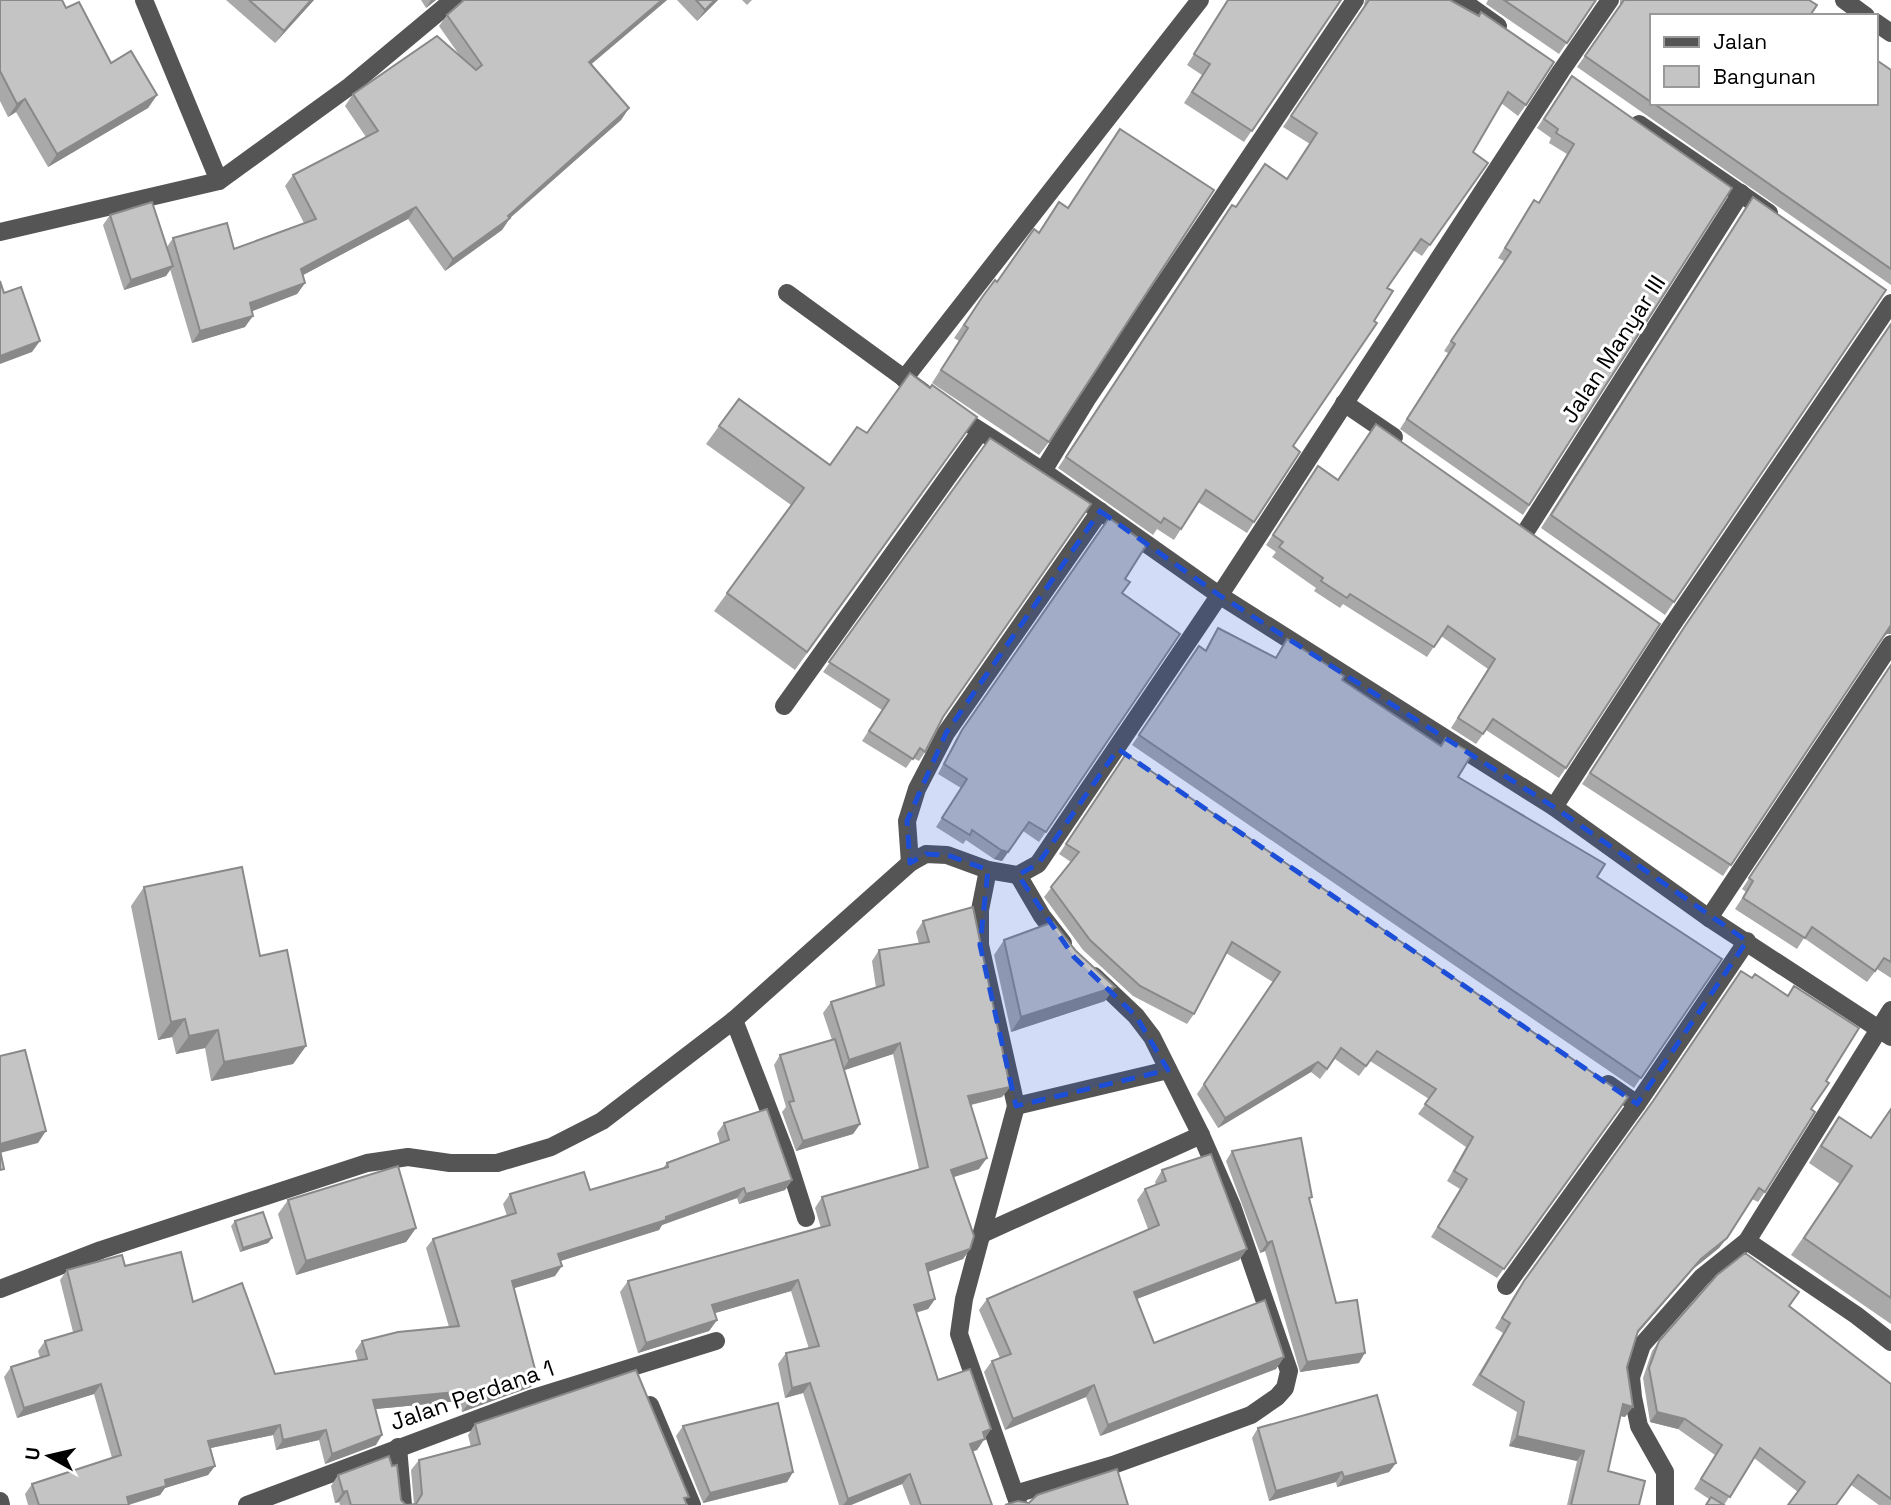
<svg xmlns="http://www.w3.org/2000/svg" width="1891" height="1505" font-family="'Space Grotesk',sans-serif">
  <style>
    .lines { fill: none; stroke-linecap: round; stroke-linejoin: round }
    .minor { stroke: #555; stroke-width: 18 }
    .wall { fill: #a9a9a9 }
    .shaded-wall { fill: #898989 }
    .building { fill: #c4c4c4; stroke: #898989; stroke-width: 2 }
    .marked { fill: #1d4ed8; fill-opacity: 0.2; stroke: #1d4ed8; stroke-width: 5; stroke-dasharray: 14 9; stroke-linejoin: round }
    .labels { text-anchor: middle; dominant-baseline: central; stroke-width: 6; stroke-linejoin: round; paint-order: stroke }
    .street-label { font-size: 23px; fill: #000; stroke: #fff }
  </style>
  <rect width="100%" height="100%" fill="#fff"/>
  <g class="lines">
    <g class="minor">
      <path d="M144 0 219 181"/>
      <path d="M1461 0 1498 26"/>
      <path d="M1844 0 1866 16"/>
      <path d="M1875 22 1891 33"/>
      <path d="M1639 124 1769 213"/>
      <path d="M0 232 219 181 350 86 453 0"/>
      <path d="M787 293 923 392"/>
      <path d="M904 379 1200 0"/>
      <path d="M1344 403 1394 437"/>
      <path d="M951 412 1043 471 1219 595 1554 807 1709 918 1891 1037"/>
      <path d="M1043 471 1087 399 1355 0"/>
      <path d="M1526 531 1741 193"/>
      <path d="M784 706 980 432"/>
      <path d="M1554 807 1668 631 1891 303"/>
      <path d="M910 863 907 821 917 789 946 733 1100 511"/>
      <path d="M988 870 980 910V945L1016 1106 964 1299 959 1334 1018 1503"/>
      <path d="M1018 875 1042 916 1063 943"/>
      <path d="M1709 918 1891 644"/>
      <path d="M734 1020 785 1152 806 1218"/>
      <path d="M1608 1084 1637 1104"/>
      <path d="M1016 1106 1168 1070"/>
      <path d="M982 1234 1201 1135"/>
      <path d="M1747 1241 1856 1315 1891 1342"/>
      <path d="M1506 1286 1637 1104 1747 941"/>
      <path d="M0 1289 101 1250 367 1163 408 1157 450 1163H497L551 1147 602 1121 734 1020 910 863 926 854 947 855 988 870 1018 875 1038 864 1227 584 1561 71 1610 0"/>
      <path d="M650 1405 692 1505"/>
      <path d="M398 1447 403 1505"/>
      <path d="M1015 1494 1113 1465 1251 1415 1277 1397 1285 1388 1289 1371 1232 1206 1201 1135 1152 1037 1136 1016 1094 976"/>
      <path d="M0 1501 1 1505"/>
      <path d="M247 1505 533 1398 716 1341"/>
      <path d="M1665 1505V1472L1639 1426 1633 1397 1631 1377 1642 1345 1702 1277 1747 1241 1891 1010"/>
    </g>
  </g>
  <g class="wall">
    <path d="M0 0 66 8 111 63 157 95 148 108 48 167 16 112 8 117 0 101Z"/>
    <path d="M226 0H314L275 43Z"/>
    <path d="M421 0H436L426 8Z"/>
    <path d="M463 0H667L591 64 629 108 621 120 510 218 502 230 445 271 408 219 303 275 305 283 297 294 252 311 245 327 192 343 170 269 166 276 124 290 103 225 110 215 167 247 173 238 234 249 304 223 285 186 293 175 366 137 345 106 353 94 460 56 439 26 447 15Z"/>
    <path d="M677 0H718L697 21Z"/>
    <path d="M742 0H752L747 5Z"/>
    <path d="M1228 0H1341L1244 142 1184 103 1202 75 1187 65Z"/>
    <path d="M1365 0H1450L1526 105 1518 116 1501 103 1473 152 1488 163 1422 256 1413 250 1387 288 1293 446 1254 522 1247 533 1198 502 1174 540 1157 529 1153 535 1058 468 1224 216 1235 207 1287 179 1310 144 1283 127 1364 6Z"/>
    <path d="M1488 0H1596L1559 54 1486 4Z"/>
    <path d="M1620 0H1809L1651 16V103H1875L1891 70V285L1577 67 1620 6Z"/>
    <path d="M1572 76 1732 188 1523 515 1400 429 1448 353 1444 351 1504 261 1498 258 1534 200 1538 203 1567 154 1549 143 1551 138 1537 128Z"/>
    <path d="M1753 197 1886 290 1665 615 1541 528Z"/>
    <path d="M1059 202 1049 442 1039 455 932 383 959 341 954 338 983 296 997 282 1039 232Z"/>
    <path d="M1891 323V634H1887L1882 637 1723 876 1582 784 1677 637Z"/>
    <path d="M930 388 977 417 795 670 714 611 791 505 706 444 719 426 830 465 867 433Z"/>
    <path d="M1376 424 1566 768 1559 778 1486 730 1476 744 1451 728 1488 669 1441 636 1427 657 1343 604 1340 608 1314 591 1316 588 1272 557 1276 552 1266 545 1311 476 1338 480Z"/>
    <path d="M990 438 943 717 925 752 919 761 913 758 906 768 862 741 882 710 823 672Z"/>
    <path d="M1109 518 1125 579 1122 593 1180 634 1039 842 1023 831 1002 861 994 859 966 840 963 844 936 827 961 788 938 774 956 739Z"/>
    <path d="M1218 628 1275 658 1287 639 1342 680 1440 746 1446 738 1458 777 1597 877 1722 959 1634 1088 1132 745 1199 646 1205 650 1211 639Z"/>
    <path d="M1891 665V978L1877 969 1867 982 1804 938 1797 949 1735 909 1746 892 1742 889Z"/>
    <path d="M1126 754 1628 1097 1497 1278 1431 1237 1460 1189 1447 1181 1466 1147 1418 1114 1429 1099 1370 1061 1359 1076 1335 1059 1320 1079 1311 1072 1218 1128 1197 1094 1273 982 1226 953 1194 1014 1187 1024 1133 996 1083 950 1044 897 1071 862 1059 854Z"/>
    <path d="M144 887 260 956 306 1046 293 1064 211 1081 205 1048 176 1054 172 1037 158 1040 131 906Z"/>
    <path d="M923 921 1010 1087 1002 1097 971 1105 979 1169 954 1177 970 1249 963 1259 928 1272 935 1299 928 1309 916 1313 938 1380 991 1429 977 1450 973 1451 992 1505H910L902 1484 851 1505H839L803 1393 785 1398 778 1364 786 1353 809 1349 791 1291 715 1313 717 1320 709 1331 638 1353 620 1292 628 1281 821 1228 815 1208 822 1197 919 1169 893 1054 844 1070 860 1124 853 1134 796 1151 782 1112 786 1107 774 1065 780 1055 832 1040 823 1013 831 1002 876 988 872 961 879 950 919 944 916 932Z"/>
    <path d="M1004 940 1105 1001 1011 1032 994 955Z"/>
    <path d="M1826 1081 1811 1109 1765 1192 1758 1202 1752 1199 1719 1248 1693 1269 1637 1334 1627 1367 1625 1417 1620 1416 1608 1471 1639 1505H1567L1577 1461 1509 1446 1517 1412 1472 1385 1503 1333 1495 1328 1517 1291 1649 1107Z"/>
    <path d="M1891 1109V1324L1791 1255 1840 1184 1809 1163 1827 1134 1839 1117 1871 1138Z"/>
    <path d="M724 1123 792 1180 785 1190 739 1204 737 1198 662 1225 659 1230 560 1261 555 1276 514 1288 537 1377 531 1387 462 1412 459 1401 375 1409 376 1445 325 1464 319 1440 276 1450 273 1435 211 1448 215 1466 208 1475 165 1488 160 1495 129 1505H28L25 1494 32 1484 112 1458 94 1394 17 1418 4 1377 11 1367 40 1358 38 1351 45 1341 73 1332 60 1280 67 1270 125 1266 193 1302 275 1374 358 1361 355 1351 362 1341 449 1327 426 1248 433 1239 507 1216 503 1204 510 1194 590 1190 663 1168 667 1163 720 1144 717 1133Z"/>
    <path d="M1232 1151 1310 1200 1336 1303 1359 1363 1300 1372 1265 1251 1260 1253 1226 1161Z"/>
    <path d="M1162 1170 1247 1249 1239 1260 1137 1299 1154 1343 1284 1357 1276 1369 1100 1436 1086 1397 1005 1430 984 1372 992 1361 1000 1358 979 1310 987 1299 1148 1229 1137 1200 1145 1189 1156 1185 1155 1182Z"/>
    <path d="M288 1200 416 1228 406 1242 296 1275 278 1214Z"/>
    <path d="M235 1221 272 1238 268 1243 240 1252 231 1226Z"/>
    <path d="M1789 1306 1891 1384V1505H1879L1851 1485 1798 1492 1754 1458 1724 1505H1705L1709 1499 1694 1489 1715 1455 1678 1429 1650 1422 1643 1378 1652 1351 1659 1341Z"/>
    <path d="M475 1424 686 1502 687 1505H340L339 1502 335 1503 331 1486 338 1475 401 1500 406 1505 414 1504 411 1470 419 1460 471 1447 468 1435Z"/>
    <path d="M683 1426 793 1472 787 1482 703 1503 676 1436Z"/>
    <path d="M1258 1428 1396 1463 1389 1472 1337 1487 1336 1482 1269 1501 1252 1438Z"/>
  </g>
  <g class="shaded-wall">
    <path d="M311 0H314L275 43 284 31Z"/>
    <path d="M431 0H436L426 8Z"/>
    <path d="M662 0H667L581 73 589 62Z"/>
    <path d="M715 0H718L697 21 705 10Z"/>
    <path d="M157 95 148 108 48 167 57 154Z"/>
    <path d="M25 99 16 112 8 117 17 104Z"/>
    <path d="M629 108 621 120 510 218 502 230 445 271 453 259 508 216Z"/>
    <path d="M416 207 408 219 292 281 301 269Z"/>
    <path d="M173 266 166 276 124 290 131 280Z"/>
    <path d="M305 283 297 294 242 315 250 303Z"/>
    <path d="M253 316 245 327 192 343 200 331Z"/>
    <path d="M40 341 32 352 0 364V356Z"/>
    <path d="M1891 625V634H1887L1882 638Z"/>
    <path d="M1001 850 1008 852 1002 861 994 859Z"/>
    <path d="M1115 987 1105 1001 1011 1032 1021 1017Z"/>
    <path d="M185 1019 172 1037 158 1040 171 1022Z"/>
    <path d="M218 1030 205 1048 176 1054 189 1036Z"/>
    <path d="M900 1043 893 1054 842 1071 849 1060Z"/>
    <path d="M306 1046 293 1064 211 1081 224 1062Z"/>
    <path d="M1318 1062 1311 1072 1218 1128 1225 1118Z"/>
    <path d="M1010 1087 1002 1097 961 1107 968 1096Z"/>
    <path d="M860 1124 853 1134 796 1151 803 1141Z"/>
    <path d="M46 1131 38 1143 0 1153V1144Z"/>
    <path d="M987 1158 979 1169 944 1180 951 1170Z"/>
    <path d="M792 1180 785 1190 739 1204 746 1194Z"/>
    <path d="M744 1188 737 1198 662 1225 659 1230 551 1264 558 1254Z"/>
    <path d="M416 1228 406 1242 296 1275 306 1261Z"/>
    <path d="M272 1238 268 1243 240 1252 243 1248Z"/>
    <path d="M1727 1238 1719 1248 1693 1269 1631 1341 1638 1331 1701 1259Z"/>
    <path d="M1272 1241 1265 1251 1260 1253 1267 1243Z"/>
    <path d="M970 1249 963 1259 919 1275 926 1264Z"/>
    <path d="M1247 1249 1239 1260 1126 1303 1134 1292Z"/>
    <path d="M562 1266 555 1276 505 1291 512 1281Z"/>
    <path d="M798 1280 791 1291 705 1316 712 1305Z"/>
    <path d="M935 1299 928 1309 906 1315 914 1305Z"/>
    <path d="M717 1320 709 1331 638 1353 646 1343Z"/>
    <path d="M1365 1353 1359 1363 1300 1372 1307 1362Z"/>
    <path d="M1284 1357 1276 1369 1100 1436 1108 1425Z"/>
    <path d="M537 1377 531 1387 462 1412 469 1403Z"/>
    <path d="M810 1383 803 1393 785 1398 792 1388Z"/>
    <path d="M101 1384 94 1394 17 1418 24 1408Z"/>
    <path d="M1094 1385 1086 1397 1005 1430 1013 1419Z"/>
    <path d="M466 1391 459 1401 366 1410 373 1400Z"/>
    <path d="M1623 1404 1633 1407 1625 1417 1615 1415Z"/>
    <path d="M1657 1412 1685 1419 1678 1429 1650 1422Z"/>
    <path d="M280 1425 273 1435 201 1450 208 1441Z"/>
    <path d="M991 1429 977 1450 963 1455 970 1444 983 1432Z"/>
    <path d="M326 1430 319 1440 276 1450 283 1440Z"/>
    <path d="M382 1435 376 1445 325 1464 332 1454Z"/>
    <path d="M1517 1436 1584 1451 1577 1461 1509 1446Z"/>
    <path d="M1396 1463 1389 1472 1337 1487 1344 1477Z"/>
    <path d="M215 1466 208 1475 165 1488 160 1495 127 1505V1497L165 1480Z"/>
    <path d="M793 1472 787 1482 703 1503 710 1493Z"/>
    <path d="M1342 1472 1336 1482 1269 1501 1276 1491Z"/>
    <path d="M910 1474 902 1484 851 1505H843L848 1499Z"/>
    <path d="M347 1491 339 1502 335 1503 343 1492Z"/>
  </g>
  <g class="building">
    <path d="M0 0H62L66 8 79 2 111 63 131 51 157 95 57 154 25 99 17 104 0 71Z"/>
    <path d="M249 0H311L284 31Z"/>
    <path d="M464 0H662L589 62 629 108 508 216 510 218 453 259 416 207 301 269 305 283 250 303 253 316 200 331 173 238 227 223 234 249 316 219 293 175 378 131 353 94 437 36 476 70 482 65 447 15Z"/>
    <path d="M696 0H715L705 10Z"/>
    <path d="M1228 0H1341L1252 131 1192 92 1210 64 1194 54Z"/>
    <path d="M1369 0H1450L1479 16 1481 12 1554 62 1526 105 1508 92 1473 152 1488 163 1430 245 1421 239 1387 288 1393 291 1374 321 1377 323 1293 446 1300 452 1254 522 1206 490 1181 529 1164 518 1161 523 1066 457 1232 205 1236 207 1265 164 1287 179 1317 133 1291 116Z"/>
    <path d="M1504 0H1596L1567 43Z"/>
    <path d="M1624 0H1809L1817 5 1811 14 1814 16H1651V102L1585 56Z"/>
    <path d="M1875 59 1891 70V269L1653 103H1875Z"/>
    <path d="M1572 76 1732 188 1529 505 1407 419 1455 344 1451 341 1511 252 1505 248 1534 200 1539 203 1574 144 1556 133 1558 129 1544 119Z"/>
    <path d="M1120 129 1214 190 1049 442 941 370 968 328 964 325 983 296 995 280 997 282 1034 229 1039 233 1059 202 1068 208Z"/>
    <path d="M1753 197 1886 290 1674 602 1551 515Z"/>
    <path d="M152 202 173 266 131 280 110 215Z"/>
    <path d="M0 281 4 293 21 287 40 341 0 356Z"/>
    <path d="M1891 324V625L1731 865 1590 773 1685 626Z"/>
    <path d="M910 373 930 388 932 385 977 417 807 652 727 593 804 488 719 426 739 399 830 465 857 427 867 433Z"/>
    <path d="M1376 424 1660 624 1566 768 1493 719 1483 734 1458 718 1495 659 1448 626 1434 647 1350 594 1347 598 1321 581 1323 578 1279 547 1283 542 1273 535 1318 466 1338 480Z"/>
    <path d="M990 438 1091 504 943 717 925 752 920 748 913 759 869 731 889 700 829 662Z"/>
    <path d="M1109 518 1147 544 1125 579 1130 582 1122 593 1180 634 1046 832 1029 822 1008 852 1001 850 972 830 970 835 942 818 967 779 944 764 962 730Z"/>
    <path d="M1218 628 1276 658 1287 639 1344 676 1342 680 1441 746 1446 738 1472 754 1458 777 1605 864 1597 877 1722 959 1641 1078 1139 735 1199 646 1206 651Z"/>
    <path d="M1891 665V962L1884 958 1875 971 1812 927 1805 938 1743 898 1753 881 1749 878Z"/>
    <path d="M1126 754 1628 1097 1504 1269 1438 1227 1467 1179 1454 1171 1473 1137 1425 1104 1436 1089 1377 1051 1366 1066 1341 1048 1327 1069 1318 1062 1225 1118 1204 1084 1280 972 1232 942 1194 1014 1140 986 1090 940 1051 887 1079 852 1066 844Z"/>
    <path d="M242 867 260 956 287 950 306 1046 224 1062 218 1030 189 1036 185 1019 171 1022 144 887Z"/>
    <path d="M973 907 1010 1087 968 1096 987 1158 951 1170 974 1236 970 1249 926 1264 935 1299 914 1305 938 1380 970 1369 991 1429 983 1432 985 1439 970 1444 992 1505H921L910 1474 848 1499 810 1383 792 1388 786 1353 819 1346 798 1280 712 1305 717 1320 646 1343 628 1281 830 1225 822 1197 928 1167 900 1043 849 1060 831 1002 884 985 879 950 929 942 923 921Z"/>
    <path d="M1053 922 1076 951 1115 987 1021 1017 1004 940Z"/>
    <path d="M1741 971 1752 978 1755 974 1788 996 1794 986 1859 1028 1826 1081 1829 1083 1811 1109 1815 1112 1765 1192 1759 1188 1727 1238 1701 1259 1638 1331 1627 1367 1633 1407 1623 1404 1608 1471 1645 1481 1639 1505H1571L1584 1451 1517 1436 1524 1402 1480 1375 1510 1323 1502 1318 1524 1281 1653 1101Z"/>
    <path d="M835 1039 860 1124 803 1141 789 1102 794 1101 780 1055Z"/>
    <path d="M25 1050 46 1131 0 1144V1056Z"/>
    <path d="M767 1109 792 1180 746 1194 744 1188 666 1217V1220L558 1254 562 1266 512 1281 537 1377 469 1403 466 1391 373 1400 382 1435 332 1454 326 1430 283 1440 280 1425 208 1441 215 1466 165 1480 166 1486 127 1497 129 1505H39L32 1484 121 1455 101 1384 24 1408 11 1367 49 1355 45 1341 82 1330 67 1270 122 1255 125 1266 181 1252 193 1302 242 1283 275 1374 367 1359 362 1341 398 1332 459 1326 433 1239 516 1213 510 1194 584 1172 590 1190 668 1167 667 1163 729 1140 724 1123Z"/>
    <path d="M1891 1109V1298L1804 1238 1852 1166 1821 1146 1839 1117 1871 1138Z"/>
    <path d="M1301 1138 1312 1197 1309 1198 1336 1303 1357 1300 1365 1353 1307 1362 1272 1241 1267 1243 1232 1151Z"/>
    <path d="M0 1150 4 1169 0 1170Z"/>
    <path d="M1211 1154 1247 1249 1134 1292 1154 1343 1265 1300 1284 1357 1108 1425 1094 1385 1013 1419 992 1361 1011 1354 987 1299 1159 1225 1145 1189 1166 1181 1162 1170Z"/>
    <path d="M398 1166 416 1228 306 1261 288 1200Z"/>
    <path d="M263 1212 272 1238 243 1248 235 1221Z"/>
    <path d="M1745 1253 1799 1292 1789 1306 1891 1384V1499L1858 1475 1836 1505H1788L1805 1482 1760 1448 1730 1497 1701 1479 1722 1445 1685 1419 1657 1412 1649 1368 1659 1341 1717 1275Z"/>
    <path d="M636 1370 689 1497 684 1498 687 1505H351L347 1491 343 1492 338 1475 389 1456 392 1466 397 1465 401 1500 406 1505 416 1504 422 1494 419 1460 480 1444 475 1424Z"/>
    <path d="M1377 1395 1396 1463 1344 1477 1342 1472 1276 1491 1258 1428Z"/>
    <path d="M778 1403 793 1472 710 1493 683 1426Z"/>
    <path d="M1117 1469 1128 1505H1005L1018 1501 1029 1503 1037 1495Z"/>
    <path d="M1711 1497 1724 1505H1706Z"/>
  </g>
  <path class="marked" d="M1100 511 1219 595 1554 807 1747 941 1637 1104 1118 749 1038 864 1018 875 1074 957 1136 1016 1168 1070 1016 1106 980 945 988 870 947 855 926 854 910 863 907 821 946 733Z"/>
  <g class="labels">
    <g class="street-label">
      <text transform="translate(1613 349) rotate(-57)">Jalan Manyar III</text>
      <text transform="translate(472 1395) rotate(-19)">Jalan Perdana 1</text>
    </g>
  </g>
  <rect x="1650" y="14" width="228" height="91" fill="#ffffff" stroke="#999999" stroke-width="2"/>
  <rect x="1664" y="37" width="35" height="10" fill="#555555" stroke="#999999" stroke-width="2"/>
  <text x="1713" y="49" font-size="21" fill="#000000">Jalan</text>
  <rect x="1664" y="66" width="35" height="21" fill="#c4c4c4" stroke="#999999" stroke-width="2"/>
  <text x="1713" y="84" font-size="21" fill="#000000">Bangunan</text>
  <g transform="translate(49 1456) rotate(278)" stroke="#ffffff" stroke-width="5" paint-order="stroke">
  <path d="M0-5L12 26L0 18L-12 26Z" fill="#000000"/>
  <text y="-10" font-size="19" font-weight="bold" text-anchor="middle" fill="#000000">U</text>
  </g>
</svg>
